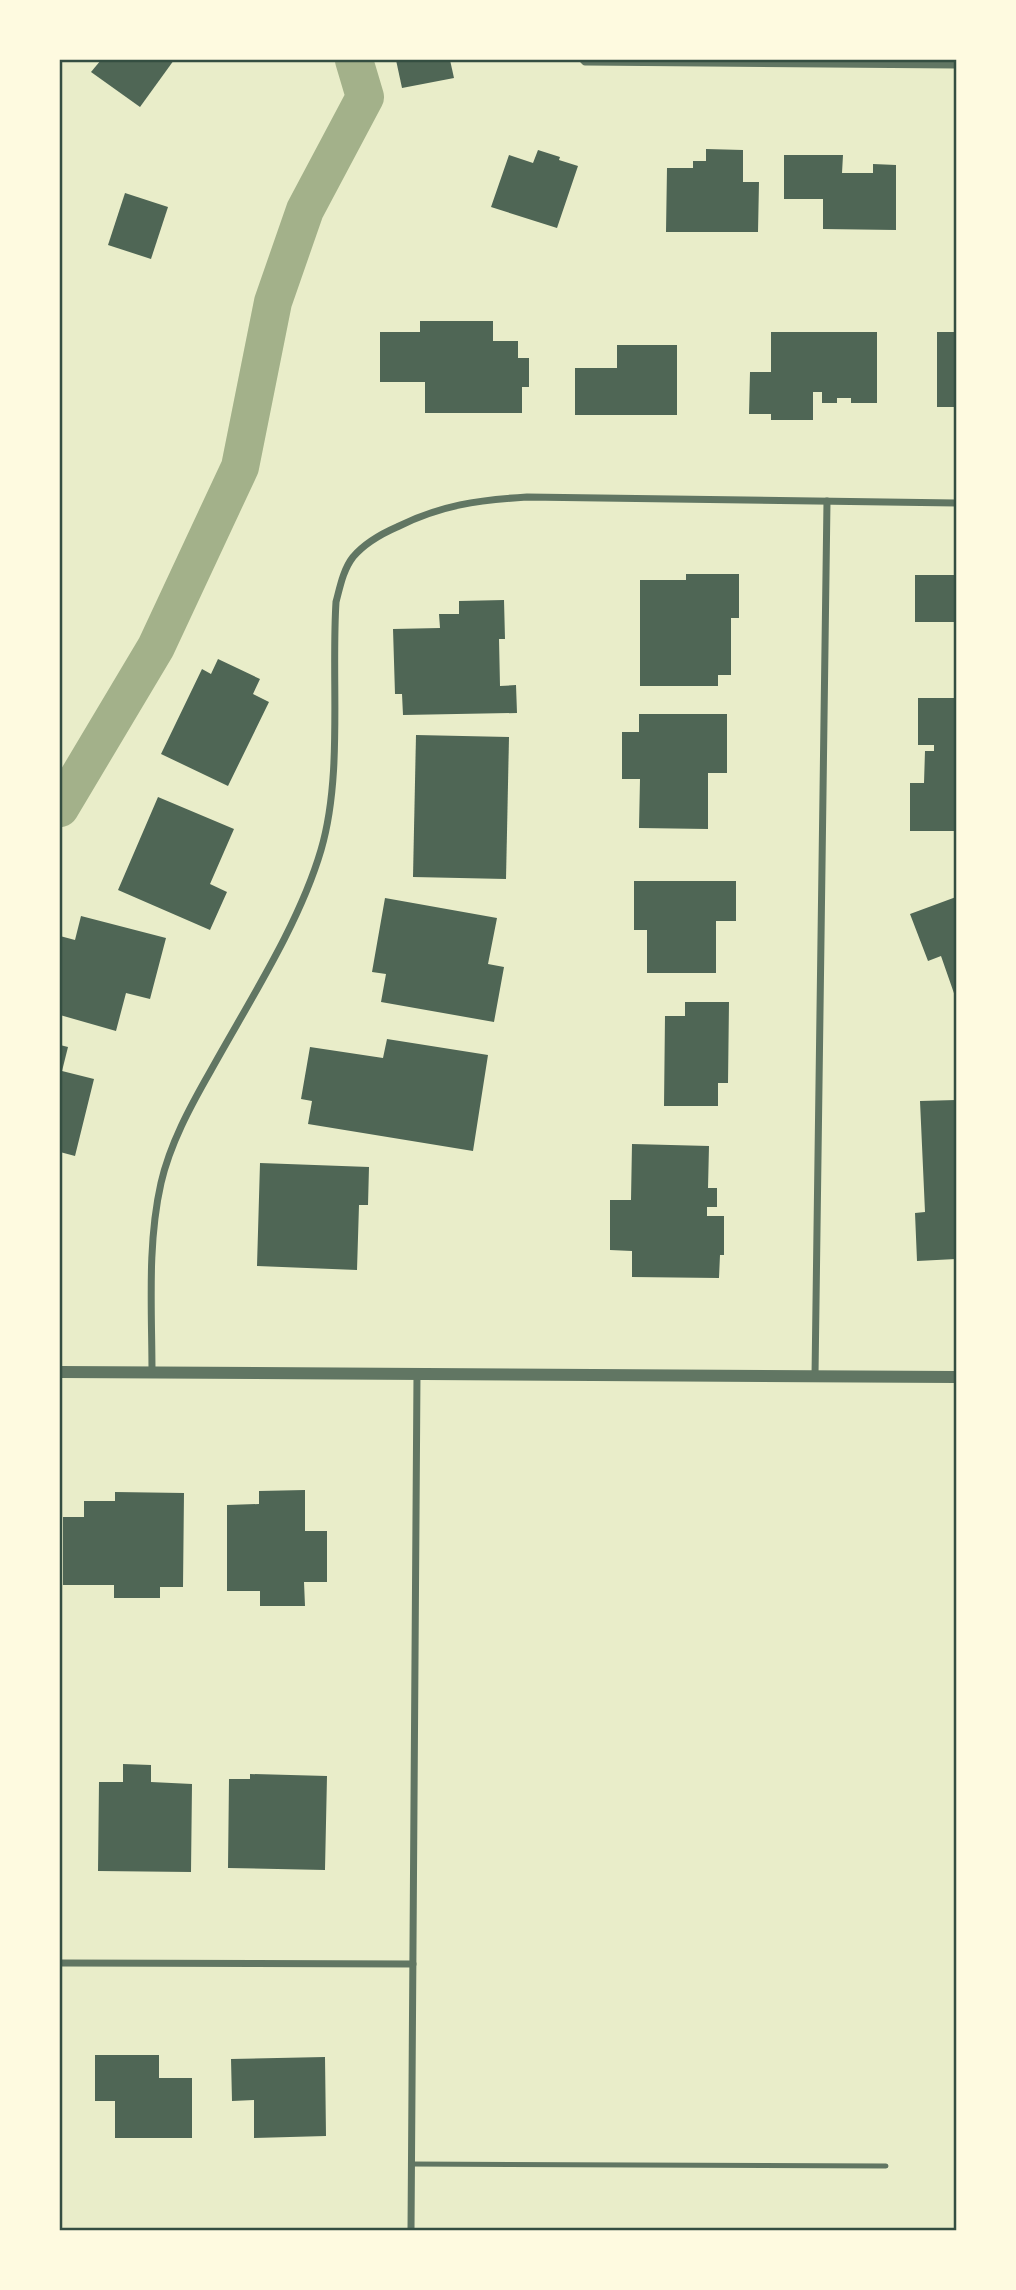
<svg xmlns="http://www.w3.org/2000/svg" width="1016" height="2290" font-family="'Golos Text',sans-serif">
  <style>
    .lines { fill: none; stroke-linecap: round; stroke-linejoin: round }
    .canal { stroke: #a3b18a; stroke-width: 38 }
    .building { fill: #4f6655 }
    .service { stroke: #617663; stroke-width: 5 }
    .minor { stroke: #617663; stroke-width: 7 }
    .tertiary { stroke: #617663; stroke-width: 12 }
    .neatline { fill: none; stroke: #344e41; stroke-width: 2.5 }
  </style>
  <rect width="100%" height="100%" fill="#e9edc9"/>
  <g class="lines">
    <path class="canal" d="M60 808 156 647 240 467 273 302 305 210 365 97 354 60"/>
  </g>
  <g class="building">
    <path d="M101 60H174L140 107 91 72Z"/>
    <path d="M396 60H450L454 78 402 88Z"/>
    <path d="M706 149 743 150V182H759L758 232H666L667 168H693V161H706Z"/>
    <path d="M538 150 560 157 559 160 578 166 557 228 491 207 509 155 533 163Z"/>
    <path d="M784 155H843L842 173H873V164L896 165V230L823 229V199H784Z"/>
    <path d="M125 193 168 207 151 259 108 245Z"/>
    <path d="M420 321H493V341H518V358H529V387H522V413H425V382H380V332H420Z"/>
    <path d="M771 332H877V403H851V398H837V403H822V392H813V420H771V414H749L750 372H771Z"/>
    <rect x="937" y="332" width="19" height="75"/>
    <path d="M617 345H677V415H575V368H617Z"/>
    <path d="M686 574H739V618H731V675H718V686H640V580H686Z"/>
    <rect x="915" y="575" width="41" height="47"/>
    <path d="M504 600 505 639H499L500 686 516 685 517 713 403 715 402 694H395L393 629 440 628 439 614H459V601Z"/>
    <path d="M218 659 260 679 253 694 269 702 228 786 161 754 202 669 211 674Z"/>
    <path d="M918 698H956V831H910V783H924L925 751H934V745H918Z"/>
    <path d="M639 714H727V773H708V829L639 828 640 779H622V732H639Z"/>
    <path d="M416 735 509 737 506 879 413 877Z"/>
    <path d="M158 797 234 829 210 884 227 892 210 930 118 890Z"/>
    <path d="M634 881H736V921H716V973H647V930H634Z"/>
    <path d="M956 897V999L941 956 928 961 910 914Z"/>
    <path d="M385 898 497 918 488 964 504 967 494 1022 381 1002 386 974 372 972Z"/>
    <path d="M81 916 166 938 150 999 126 993 116 1031 60 1015V936L75 940Z"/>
    <path d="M685 1002H729L728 1083H718V1106H664L665 1016H685Z"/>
    <path d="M387 1039 488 1055 473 1151 308 1124 312 1101 301 1099 310 1047 383 1058Z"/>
    <path d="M60 1045 68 1047 62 1071 94 1079 75 1156 60 1152Z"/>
    <path d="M956 1100V1259L917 1261 915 1213 925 1212 920 1101Z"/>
    <path d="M632 1144 709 1146 708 1188H717V1207H707V1216H724V1255H720L719 1278 632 1277V1251L610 1250V1200H631Z"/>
    <path d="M260 1163 369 1167 368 1205H359L357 1270 257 1266Z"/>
    <path d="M305 1490V1531H327V1582H304L305 1606H260V1591H227V1505L259 1504V1491Z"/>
    <path d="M115 1492 184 1493 183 1587H160V1598H114V1585H63V1517H84V1501H115Z"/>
    <path d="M123 1764 151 1765V1782L192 1784 191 1872 98 1871 99 1782H123Z"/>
    <path d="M250 1774 327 1776 325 1870 228 1868 229 1779H250Z"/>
    <path d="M95 2055H159V2078H192V2138H115V2101H95Z"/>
    <path d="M325 2057 326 2136 254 2138V2100L232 2101 231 2059Z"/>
  </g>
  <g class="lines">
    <path class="service" d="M411 2164 886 2166"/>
    <g class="minor">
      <path d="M583 60 585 62 956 65"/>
      <path d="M152 1373C152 1310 147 1245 161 1183 170 1144 190 1107 210 1072 248 1003 299 925 321 850 343 775 331 681 336 602 340 587 343 570 353 557 364 544 381 534 397 527 441 505 478 500 527 497L956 503"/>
      <path d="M815 1376 827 501"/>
      <path d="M60 1963 413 1964"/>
      <path d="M411 2230 417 1374"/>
    </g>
    <path class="tertiary" d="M60 1372 956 1377"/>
  </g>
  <rect width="1016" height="2290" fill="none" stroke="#fefae0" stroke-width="122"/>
  <rect x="61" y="61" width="894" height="2168" class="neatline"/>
</svg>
